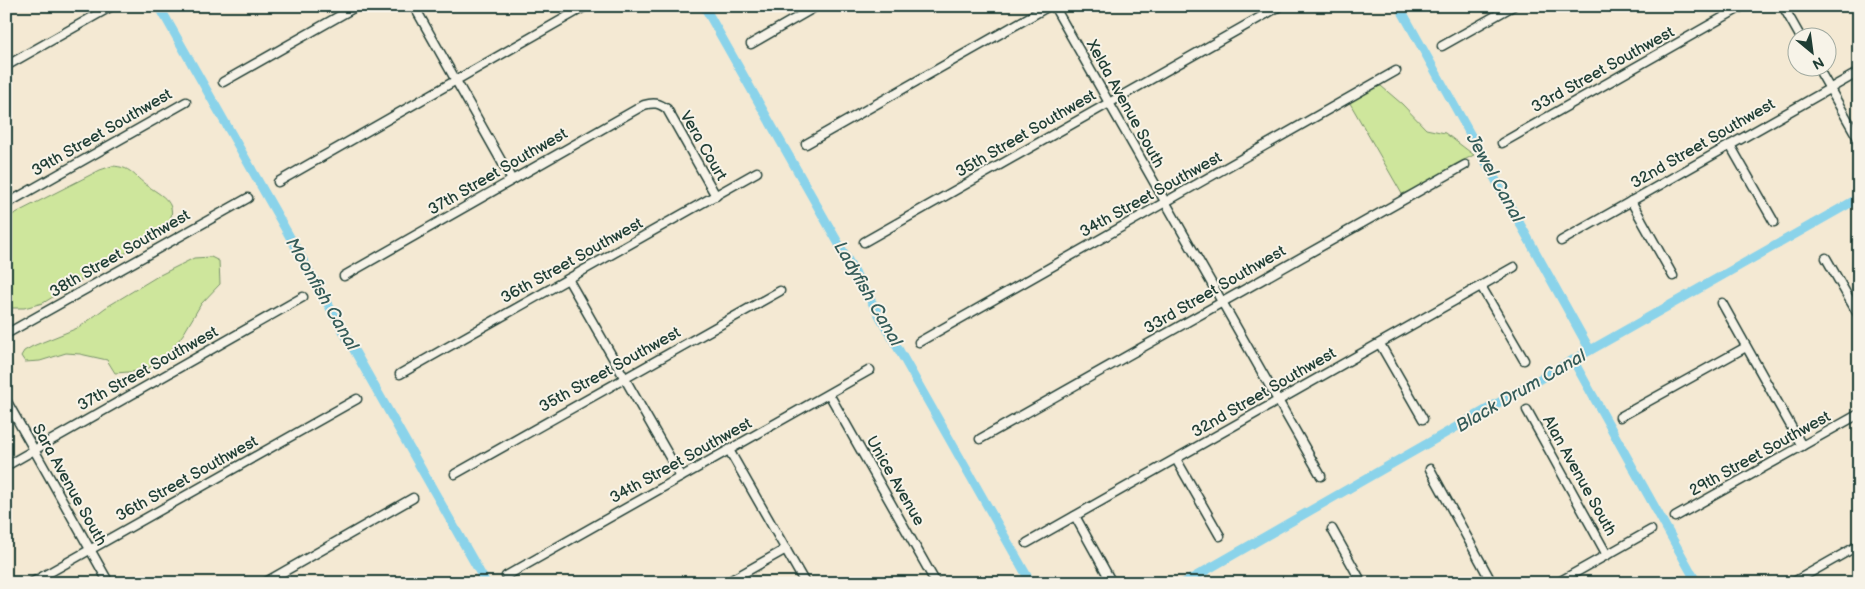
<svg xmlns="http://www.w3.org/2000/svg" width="1865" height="589" font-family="'Balsamiq Sans',sans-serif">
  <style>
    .green { fill: #cee69c; stroke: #769268 }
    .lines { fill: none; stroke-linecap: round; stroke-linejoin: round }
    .canal { stroke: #8ad3ea; stroke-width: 9 }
    .street-casing { stroke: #1f3d34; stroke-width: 11 }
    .street { stroke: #f7f3e8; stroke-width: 8 }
    .labels { text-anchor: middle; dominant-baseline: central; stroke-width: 4; stroke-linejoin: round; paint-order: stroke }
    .street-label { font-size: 16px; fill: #1f3d34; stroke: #f7f3e8 }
    .water-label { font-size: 18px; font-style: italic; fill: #345b58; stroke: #f7f3e8 }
  </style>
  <rect width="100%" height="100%" fill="#f4e9d3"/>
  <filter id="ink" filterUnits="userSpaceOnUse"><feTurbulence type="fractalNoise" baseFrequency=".02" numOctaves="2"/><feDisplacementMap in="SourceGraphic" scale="10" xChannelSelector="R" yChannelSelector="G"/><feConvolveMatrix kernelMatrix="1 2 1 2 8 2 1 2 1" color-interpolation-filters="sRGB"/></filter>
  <g filter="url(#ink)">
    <g class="green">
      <path d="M1381 86 1402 104 1426 129 1445 133 1474 155 1452 166 1433 182 1402 194 1347 98 1358 90Z"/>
      <path d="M112 166C131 167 132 174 145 184 163 197 180 202 167 228L43 303 24 308H6V218L100 170Z"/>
      <path d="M211 257 219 261 220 284 201 304 184 333 164 360 142 371 115 373 107 360 80 354 66 353 40 361 25 362 21 356 24 351 33 346 80 327 105 308 158 276 194 258Z"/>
    </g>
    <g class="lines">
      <g class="canal">
        <path d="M159 6 486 583"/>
        <path d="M704 6 1031 583"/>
        <path d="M1399 6 1590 350"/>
        <path d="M1573 360 1697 583"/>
        <path d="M1184 583 1573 360 1859 198"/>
      </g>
      <defs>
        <g id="street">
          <path d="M414 6 512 180"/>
          <path d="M1054 6 1321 476"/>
          <path d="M1783 6 1801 38"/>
          <path d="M751 44 817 6"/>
          <path d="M1442 46 1513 6"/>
          <path d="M6 66 112 6"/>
          <path d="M1818 68 1859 140"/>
          <path d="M223 82 357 6"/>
          <path d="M1502 143 1743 6"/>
          <path d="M806 144 1049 6"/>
          <path d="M1730 145 1774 222"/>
          <path d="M278 182 586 6"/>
          <path d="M1631 201 1673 276"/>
          <path d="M6 204 186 102"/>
          <path d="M1561 241 1859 72"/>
          <path d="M864 242 1280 6"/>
          <path d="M1826 258 1859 316"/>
          <path d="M344 276 644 105C654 102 659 103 667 109L716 196"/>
          <path d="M568 279 681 477"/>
          <path d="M1481 286 1524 360"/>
          <path d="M1722 303 1802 446"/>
          <path d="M6 334 248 198"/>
          <path d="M919 342 1396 71"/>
          <path d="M1380 344 1423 419"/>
          <path d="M400 374 757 172"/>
          <path d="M829 394 936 583"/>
          <path d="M6 400 109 583"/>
          <path d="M1527 410 1607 555"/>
          <path d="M1620 417 1746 347"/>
          <path d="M980 439 1465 165"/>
          <path d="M729 450 805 583"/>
          <path d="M1176 459 1220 536"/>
          <path d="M6 466 303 297"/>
          <path d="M1430 469 1492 583"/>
          <path d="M455 474 780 291"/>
          <path d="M1075 516 1112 583"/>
          <path d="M1675 517 1859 414"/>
          <path d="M1332 529 1362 583"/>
          <path d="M1027 543 1514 267"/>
          <path d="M506 576 870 370"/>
          <path d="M31 583 357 399"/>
          <path d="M264 583 413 498"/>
          <path d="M726 583 786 549"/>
          <path d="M1557 583 1651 530"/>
          <path d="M1792 583 1859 545"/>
        </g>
      </defs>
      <use href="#street" class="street-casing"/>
      <use href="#street" class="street"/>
    </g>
  </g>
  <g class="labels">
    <g class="street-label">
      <text transform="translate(1603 70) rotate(-29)">33rd Street Southwest</text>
      <text transform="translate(1125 104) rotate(61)">Xelda Avenue South</text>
      <text transform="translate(102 133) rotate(-30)">39th Street Southwest</text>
      <text transform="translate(1026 134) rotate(-30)">35th Street Southwest</text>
      <text transform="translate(1703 144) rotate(-30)">32nd Street Southwest</text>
      <text transform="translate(703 146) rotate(60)">Vera Court</text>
      <text transform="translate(498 172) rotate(-30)">37th Street Southwest</text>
      <text transform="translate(1151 195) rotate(-29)">34th Street Southwest</text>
      <text transform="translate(120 254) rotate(-30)">38th Street Southwest</text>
      <text transform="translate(572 261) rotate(-29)">36th Street Southwest</text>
      <text transform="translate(1215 290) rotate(-30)">33rd Street Southwest</text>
      <text transform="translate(148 369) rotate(-29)">37th Street Southwest</text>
      <text transform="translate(610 370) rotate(-29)">35th Street Southwest</text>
      <text transform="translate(1264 393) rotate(-30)">32nd Street Southwest</text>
      <text transform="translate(1760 454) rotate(-29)">29th Street Southwest</text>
      <text transform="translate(681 461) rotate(-29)">34th Street Southwest</text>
      <text transform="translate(1579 476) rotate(61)">Alan Avenue South</text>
      <text transform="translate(187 479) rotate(-29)">36th Street Southwest</text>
      <text transform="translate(895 481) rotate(60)">Unice Avenue</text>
      <text transform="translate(69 485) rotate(61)">Sara Avenue South</text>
    </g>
    <g class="water-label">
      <text transform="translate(1495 178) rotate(61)">Jewel Canal</text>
      <text transform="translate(322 294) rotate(60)">Moonfish Canal</text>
      <text transform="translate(868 294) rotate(60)">Ladyfish Canal</text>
      <text transform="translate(1521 391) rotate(-30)">Black Drum Canal</text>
    </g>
  </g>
  <rect width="1865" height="589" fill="none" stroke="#f7f3e8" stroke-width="25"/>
  <rect x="12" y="12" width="1840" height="564" fill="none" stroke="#1f3d34" stroke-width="2" filter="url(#ink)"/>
  <g transform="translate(1812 52) rotate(151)"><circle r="24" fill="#f7f3e8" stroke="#a1aaa0"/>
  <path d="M0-4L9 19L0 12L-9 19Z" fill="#1f3d34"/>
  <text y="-8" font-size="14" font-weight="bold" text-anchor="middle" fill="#1f3d34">N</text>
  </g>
</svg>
